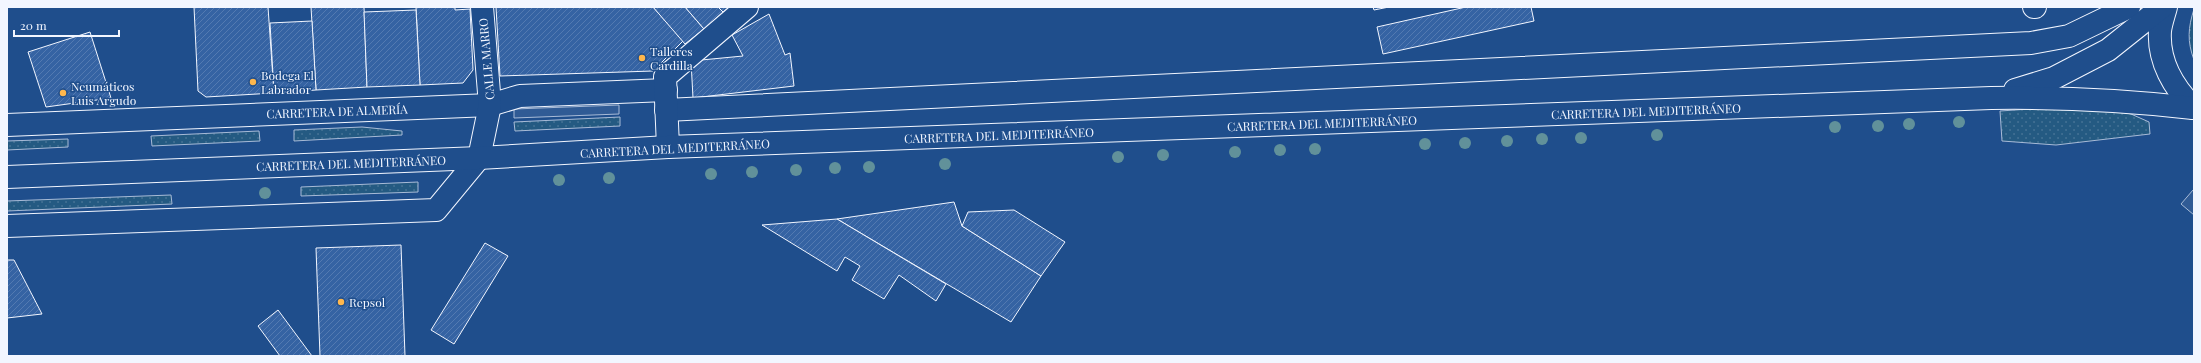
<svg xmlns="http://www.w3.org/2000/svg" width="2201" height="363" font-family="'Playfair Display',serif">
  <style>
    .green { fill: url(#green-dots); stroke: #a8bbd7 }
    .parking { fill: #305b95; stroke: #a8bbd7 }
    .building { fill: url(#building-hatch); stroke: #f2f6ff }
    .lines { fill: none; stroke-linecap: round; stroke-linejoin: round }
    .minor-casing { stroke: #f2f6ff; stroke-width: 24 }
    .highway-casing { stroke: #f2f6ff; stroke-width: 24 }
    .minor { stroke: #1f4e8c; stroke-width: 22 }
    .highway { stroke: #1f4e8c; stroke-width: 22 }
    .tree { fill: #61919a }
    .poi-dot { fill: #ffb74d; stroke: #1f4e8c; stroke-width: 1.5 }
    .labels { text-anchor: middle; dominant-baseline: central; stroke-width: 3; stroke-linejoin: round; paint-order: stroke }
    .poi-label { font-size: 12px; fill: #f2f6ff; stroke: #1f4e8c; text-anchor: start }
    .street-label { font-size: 12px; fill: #f2f6ff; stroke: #1f4e8c }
  </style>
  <defs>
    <pattern id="green-dots" width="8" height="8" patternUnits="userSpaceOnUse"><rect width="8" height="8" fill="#245a82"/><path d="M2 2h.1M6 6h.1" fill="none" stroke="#447295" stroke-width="1.8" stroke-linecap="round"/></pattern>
    <pattern id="building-hatch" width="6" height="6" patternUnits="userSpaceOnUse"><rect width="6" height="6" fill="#3563a3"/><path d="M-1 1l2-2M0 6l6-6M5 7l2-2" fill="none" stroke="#537ab1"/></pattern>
  </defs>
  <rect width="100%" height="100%" fill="#1f4e8c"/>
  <g class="green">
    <path d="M2194 9V60C2187 41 2188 28 2194 9Z"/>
    <path d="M2090 105 2122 110 2149 122 2150 134 2056 145 2002 141 2000 111Z"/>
    <path d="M620 117V126L515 131 514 122Z"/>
    <path d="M362 127 402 131V135L294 141V130Z"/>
    <path d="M259 131 260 141 152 146 151 136Z"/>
    <path d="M68 139V147L7 150V141Z"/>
    <path d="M418 182V192L301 196V187Z"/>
    <path d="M171 195 172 204 7 211V201Z"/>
  </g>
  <g class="parking">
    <path d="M619 105V114L514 118V109Z"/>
    <path d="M2193 190 2194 191V215L2181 204Z"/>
  </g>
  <g class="building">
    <path d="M194 7H268L274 93 206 97 198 91Z"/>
    <path d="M311 7H364L367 87 316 90Z"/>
    <path d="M416 7H455V10L470 9 473 70 463 83 420 85Z"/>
    <path d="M496 7H653L683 41 653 71 500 76Z"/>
    <path d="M653 7H685L704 29 685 44Z"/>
    <path d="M685 7H718L723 12 704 29Z"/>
    <path d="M718 7H729L723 12Z"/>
    <path d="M1373 7H1389L1374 10Z"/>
    <path d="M1466 7H1531L1534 21 1383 54 1377 27Z"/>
    <path d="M416 10 420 85 367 87 364 12Z"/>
    <path d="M769 14 785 55 790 53 794 86 693 98 691 61 743 56 732 35Z"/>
    <path d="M312 21 316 90 274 93 270 23Z"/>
    <path d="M90 32 111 98 46 107 28 52Z"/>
    <path d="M954 202 962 226 1041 276 1011 322 837 219Z"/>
    <path d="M1014 210 1065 242 1041 276 962 226 968 212Z"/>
    <path d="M837 219 946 284 936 301 899 275 884 299 852 280 860 266 845 257 837 271 762 225Z"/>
    <path d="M485 243 508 256 454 344 431 330Z"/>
    <path d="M401 245 405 356H320L316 248Z"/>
    <path d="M7 260H14L42 314 7 318Z"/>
    <path d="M278 310 312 356H280L258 326Z"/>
  </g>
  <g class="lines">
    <defs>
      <g id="minor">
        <path d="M2034 7H2035"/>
        <path d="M666 110 2031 43 2069 36 2129 7"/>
        <path d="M7 125 490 105 520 96 666 90"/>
        <path d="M668 147 665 77 747 7"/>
        <path d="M7 226 436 210 479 158 490 105 482 7"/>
      </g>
      <g id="highway">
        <path d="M2166 7C2164 15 2161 23 2160 31 2158 61 2174 88 2194 108"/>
        <path d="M2015 90 2054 78 2108 50 2162 7"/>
        <path d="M7 177 479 158 668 147 1991 98C2061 97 2124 100 2193 108"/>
      </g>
    </defs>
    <use href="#minor" class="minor-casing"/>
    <use href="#highway" class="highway-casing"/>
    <use href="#minor" class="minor"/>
    <use href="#highway" class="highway"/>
  </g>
  <g class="tree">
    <circle cx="1959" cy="122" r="6"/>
    <circle cx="1909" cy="124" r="6"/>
    <circle cx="1878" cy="126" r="6"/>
    <circle cx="1835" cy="127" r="6"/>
    <circle cx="1657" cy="135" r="6"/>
    <circle cx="1581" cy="138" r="6"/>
    <circle cx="1542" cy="139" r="6"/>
    <circle cx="1507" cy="141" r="6"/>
    <circle cx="1465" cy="143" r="6"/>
    <circle cx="1425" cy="144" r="6"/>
    <circle cx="1315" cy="149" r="6"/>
    <circle cx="1280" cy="150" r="6"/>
    <circle cx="1235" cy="152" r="6"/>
    <circle cx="1163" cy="155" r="6"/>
    <circle cx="1118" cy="157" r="6"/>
    <circle cx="945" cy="164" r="6"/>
    <circle cx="869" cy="167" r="6"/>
    <circle cx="835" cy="168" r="6"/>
    <circle cx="796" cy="170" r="6"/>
    <circle cx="752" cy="172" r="6"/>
    <circle cx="711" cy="174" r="6"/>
    <circle cx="609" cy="178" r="6"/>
    <circle cx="559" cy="180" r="6"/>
    <circle cx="265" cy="193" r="6"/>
  </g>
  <g class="poi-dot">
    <circle cx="642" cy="58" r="4"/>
    <circle cx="253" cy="82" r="4"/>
    <circle cx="63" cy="93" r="4"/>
    <circle cx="341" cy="302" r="4"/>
  </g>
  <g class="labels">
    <g class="poi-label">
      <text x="650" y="51">Talleres<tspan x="650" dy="14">Cardilla</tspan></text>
      <text x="261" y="75">Bodega El<tspan x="261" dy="14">Labrador</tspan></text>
      <text x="71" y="86">Neumáticos<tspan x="71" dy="14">Luis Argudo</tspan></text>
      <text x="349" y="302">Repsol</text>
    </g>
    <g class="street-label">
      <text transform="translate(486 59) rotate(-95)">CALLE MARRO</text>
      <text transform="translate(337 111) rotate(-2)">CARRETERA DE ALMERÍA</text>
      <text transform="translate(1646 111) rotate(-2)">CARRETERA DEL MEDITERRÁNEO</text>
      <text transform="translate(1322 123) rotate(-2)">CARRETERA DEL MEDITERRÁNEO</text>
      <text transform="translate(999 135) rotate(-2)">CARRETERA DEL MEDITERRÁNEO</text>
      <text transform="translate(675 148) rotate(-3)">CARRETERA DEL MEDITERRÁNEO</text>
      <text transform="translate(351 163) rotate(-2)">CARRETERA DEL MEDITERRÁNEO</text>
    </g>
  </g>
  <rect width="2201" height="363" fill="none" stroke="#f2f6ff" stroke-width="16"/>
  <path d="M14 30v6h105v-6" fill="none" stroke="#f2f6ff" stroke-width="2"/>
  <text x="20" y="30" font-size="12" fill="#f2f6ff" stroke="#1f4e8c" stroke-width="3" paint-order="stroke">20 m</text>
</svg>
